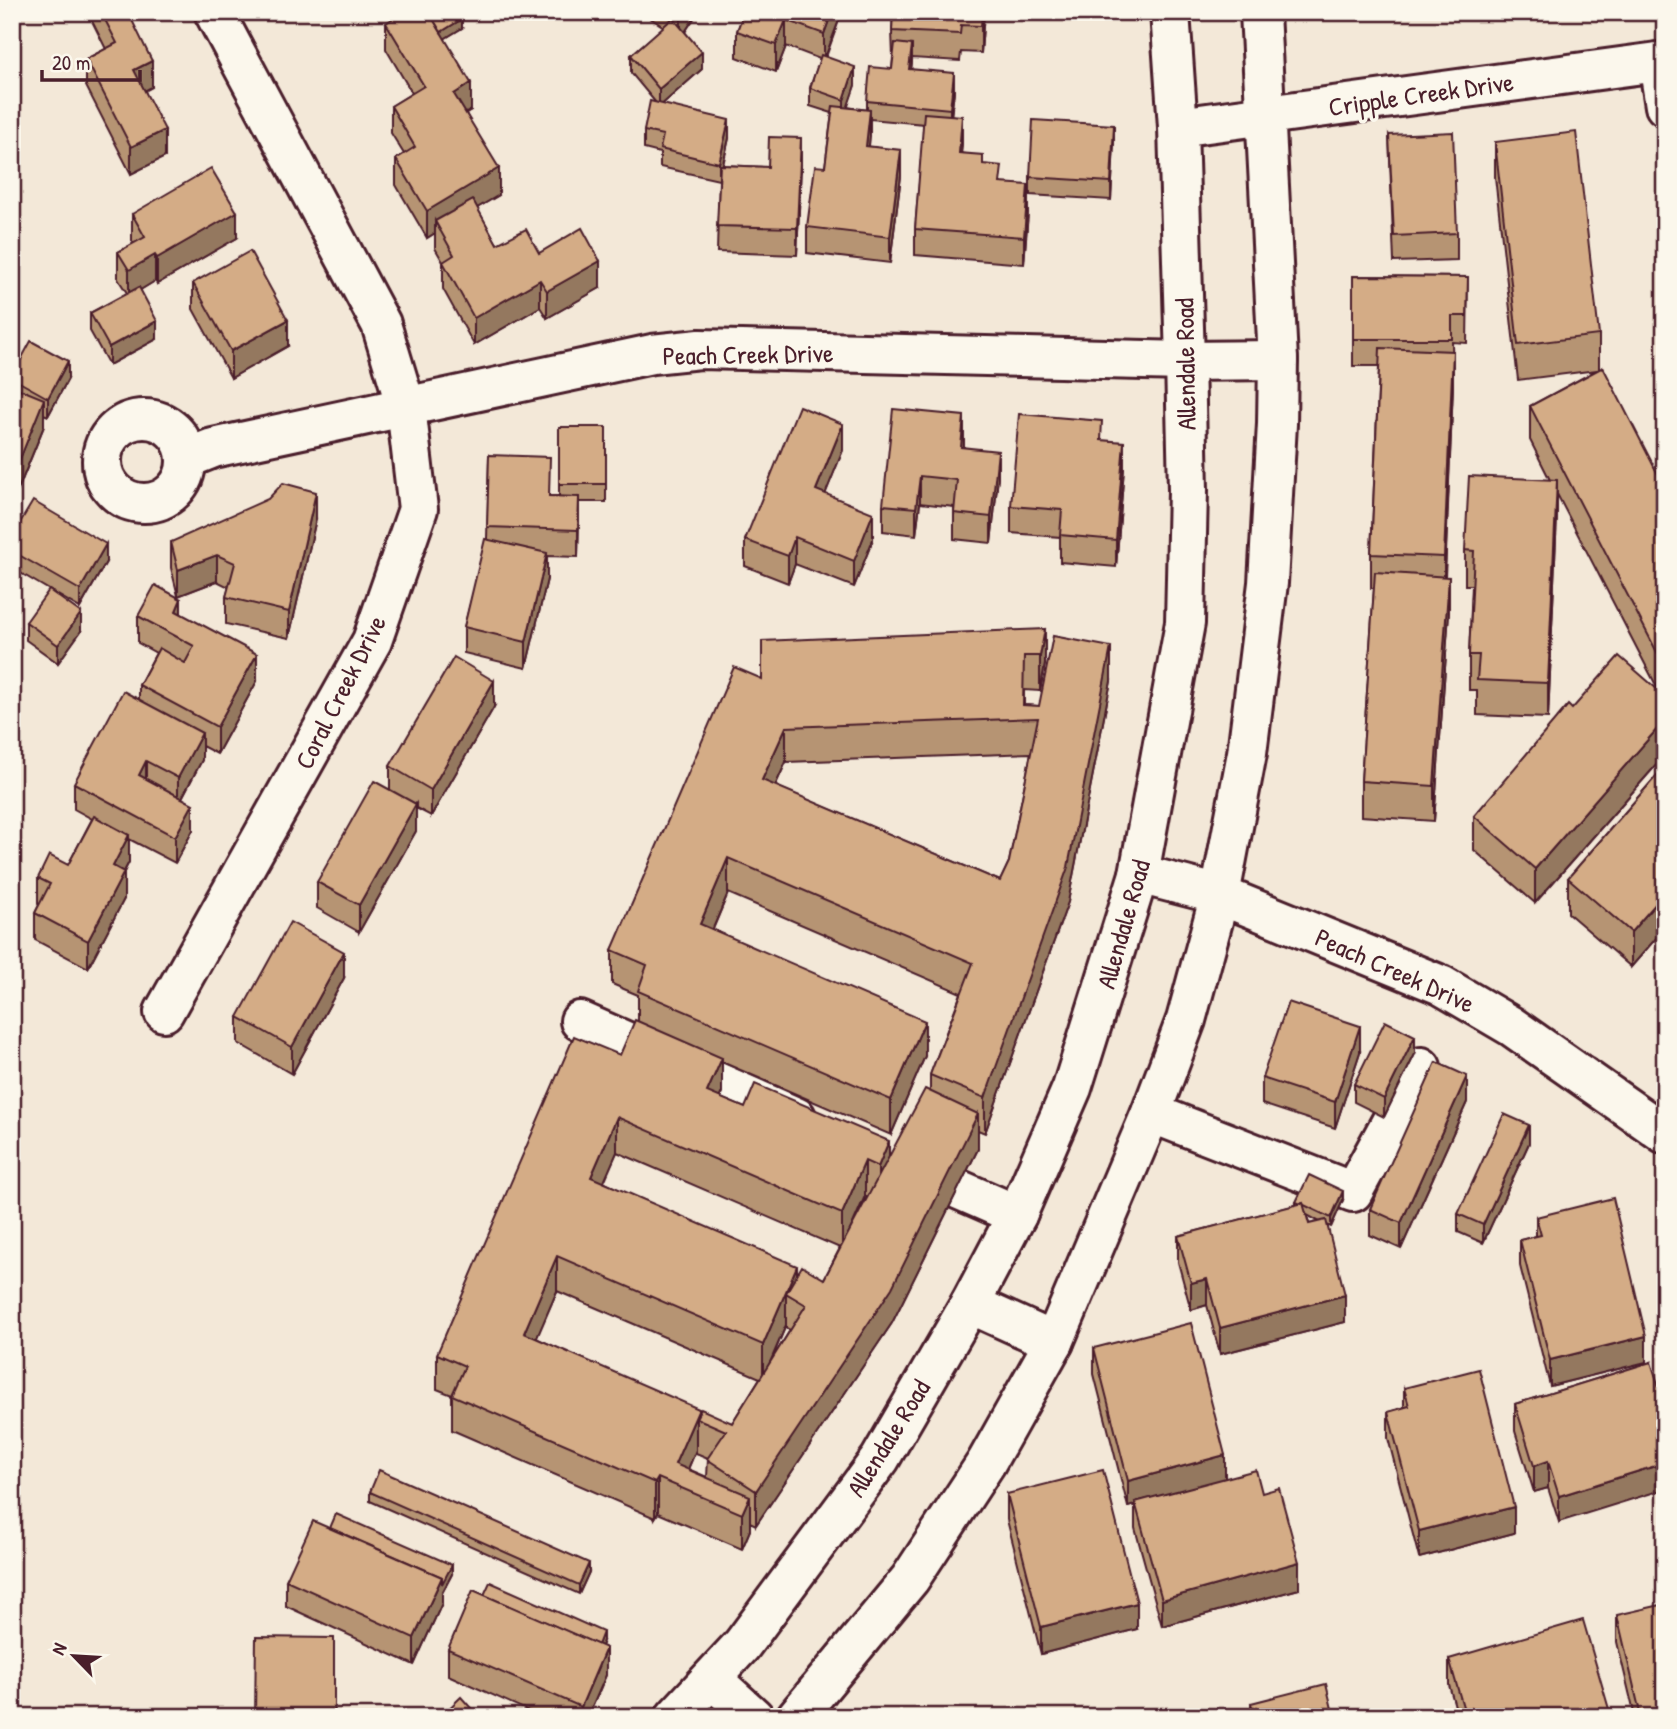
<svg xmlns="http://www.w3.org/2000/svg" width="1677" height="1729" font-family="'Patrick Hand',sans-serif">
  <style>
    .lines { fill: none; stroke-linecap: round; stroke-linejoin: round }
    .minor-casing { stroke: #4a1f2b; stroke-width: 44 }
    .major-casing { stroke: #4a1f2b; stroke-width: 44 }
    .minor { stroke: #fbf7ec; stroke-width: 38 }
    .major { stroke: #fbf7ec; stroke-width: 38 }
    .wall { fill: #b69473; stroke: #4a1f2b; stroke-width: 2; fill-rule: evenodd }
    .shaded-wall { fill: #94785e; stroke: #4a1f2b; stroke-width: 2 }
    .building { fill: #d4ac86; stroke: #4a1f2b; stroke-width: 2; fill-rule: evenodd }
    .labels { text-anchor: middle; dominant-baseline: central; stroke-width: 7; stroke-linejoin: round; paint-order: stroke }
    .street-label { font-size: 26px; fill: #4a1f2b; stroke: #fbf7ec }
  </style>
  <rect width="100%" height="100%" fill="#f3e8d8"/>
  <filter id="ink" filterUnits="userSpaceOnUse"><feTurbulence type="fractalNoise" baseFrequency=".0143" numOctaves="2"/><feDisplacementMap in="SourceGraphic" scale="14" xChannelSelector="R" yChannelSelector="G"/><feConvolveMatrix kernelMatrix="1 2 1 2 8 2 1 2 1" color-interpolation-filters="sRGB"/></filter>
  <g filter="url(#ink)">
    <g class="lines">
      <defs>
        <g id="minor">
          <path d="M1658 62 1665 106"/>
          <path d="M1178 127 1665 61"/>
          <circle cx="144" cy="461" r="42"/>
          <path d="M188 458 213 448 652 354 700 349 1185 361 1278 360"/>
          <path d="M1139 874 1220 895 1441 985 1511 1026 1665 1134"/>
          <path d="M164 1012 372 641 418 509 406 407 381 324 214 12"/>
          <path d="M580 1021 796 1117"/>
          <path d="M1151 1113 1353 1192 1421 1067"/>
          <path d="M912 1169 1017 1215"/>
        </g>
        <g id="major">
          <path d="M970 1304 1054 1342"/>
          <path d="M712 1679 754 1717"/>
          <path d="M675 1717 742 1645 880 1459 970 1304 1017 1215 1072 1088 1139 874 1185 623 1188 490 1185 361 1178 127 1170 12"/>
          <path d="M796 1717 910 1579 986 1463 1054 1342 1151 1113 1186 1020 1220 895 1247 753 1268 583 1277 424 1278 360 1260 12"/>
        </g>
      </defs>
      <use href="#minor" class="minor-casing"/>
      <use href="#major" class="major-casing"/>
      <use href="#minor" class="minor"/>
      <use href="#major" class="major"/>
    </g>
    <g class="wall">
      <path d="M89 12H128L152 87 145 91 165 157 131 174 86 86V59L106 49 89 15Z"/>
      <path d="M641 12H698L685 32 702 69 662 104 729 138 723 165 768 167 801 165 797 255 717 252 719 180 660 167V153L644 149V131L656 103 631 73V55L664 27Z"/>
      <path d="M744 12H842L826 57 855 85 847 107 867 110V101L892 69 893 57 892 31 893 12H984L981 53 961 52 960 61 912 58 911 69 954 91 951 115 962 143 961 153 983 164 1028 212 1024 264 915 255V229L924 124 870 119 869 146 901 176 890 263 807 253V227L825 167 832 113 810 106V88L820 59 786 46 776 72 737 57V31Z"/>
      <path d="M386 23 462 28 444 39 471 110 466 113 499 195 477 208 497 244 539 253 600 288 547 318 540 307 474 345 443 289V262L435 248V233L427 238 396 185V159L404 154 391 133V106L412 93 386 49Z"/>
      <path d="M1389 135 1457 233V260L1394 262Z"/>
      <path d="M1114 142 1111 200 1030 195V177Z"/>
      <path d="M1495 142 1599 335V369L1665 488V685L1658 689 1557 494V515L1548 718 1477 715V690H1469V655L1472 585H1465V550L1550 480 1530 440V406L1597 370 1518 380 1495 177Z"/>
      <path d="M132 214 237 238 157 284 155 281 140 290 157 339 109 365 90 331V313L127 293 118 279V252L134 243 132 241Z"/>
      <path d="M1353 276 1468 277 1467 343 1452 342 1453 386 1445 577 1449 612 1434 821 1361 816V781L1374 588H1371V554L1379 366H1353Z"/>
      <path d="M193 283 288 346 231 378 193 309Z"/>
      <path d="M12 376 68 379 48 416 44 414V426L13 502Z"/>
      <path d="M559 427H606V502H579L578 557 547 556V579L526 668 464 653V627L487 539 489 455 550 496H559Z"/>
      <path d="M1102 440 1124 468 1116 567 1060 562V537L1011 533V506Z"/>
      <path d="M964 443V447L998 477 991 543 954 539V507L920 503 916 535 883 531V505Z"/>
      <path d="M843 450 825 494 873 539 854 587 795 564 788 583 745 566V540Z"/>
      <path d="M316 519 289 638 226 624V597L229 587 217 581 178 596 171 568V542Z"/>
      <path d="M12 536 106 562 80 608 12 568Z"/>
      <path d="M181 614 257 681 217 754 202 746V760L182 798 193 830 175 863 129 839V862L124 872V899L88 968 35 940V913L39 905 38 904V878L68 865 92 819 74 809V783L139 699V685L156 653 138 643V616Z"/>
      <path d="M26 622 81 631 58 663 26 640Z"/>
      <path d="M1045 629V664L1040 691 1024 690V705L1039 706 1111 681 1068 902 985 1133 978 1130V1149L892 1323 756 1525 750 1522V1530L742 1549 658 1513 655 1518 452 1430V1395L437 1389V1354L620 1055 638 1021V995L612 984V950L762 679ZM1031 753 1009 862 1000 881 775 786 786 762ZM728 893 961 993 930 1075V1092L889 1157 745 1108 720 1098 722 1092V1062L891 1135 925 1056 713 929ZM617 1152 840 1248 824 1279 797 1275 603 1182ZM865 1196 867 1197 851 1228ZM557 1291 760 1378 732 1423 699 1414 536 1338ZM786 1325V1328L790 1330 770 1363ZM696 1450V1453L708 1458 707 1477 688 1469Z"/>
      <path d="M1665 696V755L1535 903 1474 850V816L1572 709Z"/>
      <path d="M494 707 431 816 416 808V831L359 932 317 908V882L390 790V766Z"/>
      <path d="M1665 766V928L1631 967 1568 913V878Z"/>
      <path d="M344 978 292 1074 238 1043V1017Z"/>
      <path d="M1360 1052 1335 1128 1262 1104V1078Z"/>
      <path d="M1415 1054 1384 1117 1354 1102V1084Z"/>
      <path d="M1467 1102 1401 1249 1370 1235V1209Z"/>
      <path d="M1529 1143 1483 1243 1458 1232V1214Z"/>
      <path d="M1343 1200 1331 1227 1327 1225 1345 1322 1220 1354 1207 1305 1191 1310 1178 1262V1236L1296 1205V1202ZM1307 1215 1320 1222 1309 1224Z"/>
      <path d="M1536 1217 1646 1362 1550 1386 1520 1266V1240L1536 1236Z"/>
      <path d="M1094 1348 1225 1478 1262 1493 1299 1589 1162 1626 1135 1528V1505L1128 1507 1094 1374Z"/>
      <path d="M1651 1362 1559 1522 1548 1488 1534 1492 1515 1431V1404Z"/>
      <path d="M1404 1388 1514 1533 1419 1558 1388 1438V1412L1404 1408Z"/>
      <path d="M370 1492 589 1572 579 1594 370 1501Z"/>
      <path d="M1007 1494 1137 1629 1041 1654 1007 1520Z"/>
      <path d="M330 1528 452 1574 442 1593V1603L414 1665 286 1606V1580Z"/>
      <path d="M1617 1615 1665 1717H1635L1617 1642Z"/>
      <path d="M603 1641 601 1646 606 1675 588 1717H542L448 1675V1649Z"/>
      <path d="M1449 1659 1611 1717H1458L1449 1685Z"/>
      <path d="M1251 1703 1334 1717H1251Z"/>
    </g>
    <g class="shaded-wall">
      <path d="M681 12H698L681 38Z"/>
      <path d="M832 12H842L824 60V34Z"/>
      <path d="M982 12H984L981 53V26Z"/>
      <path d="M462 19V28L439 42V33Z"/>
      <path d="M786 20V46L776 72V45Z"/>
      <path d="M912 45V63L909 87V69Z"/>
      <path d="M702 52V69L659 107V89Z"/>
      <path d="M152 61V87L134 96V70Z"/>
      <path d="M855 67V85L844 118V100Z"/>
      <path d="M954 73V91L950 127V109Z"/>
      <path d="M471 83V110L454 120V94Z"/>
      <path d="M870 110V136L866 172V146Z"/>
      <path d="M962 116V143L959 179V153Z"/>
      <path d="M729 120V138L719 180V163Z"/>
      <path d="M1114 125V142L1111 200V182Z"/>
      <path d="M165 130V157L131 174V147Z"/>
      <path d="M801 138V165L797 255V228Z"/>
      <path d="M901 150V176L890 263V237Z"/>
      <path d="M499 168V195L440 230 435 221V233L427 238V211Z"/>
      <path d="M1028 185V212L1024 264V237Z"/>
      <path d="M237 212V238L157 284V258Z"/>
      <path d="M155 255V281L129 297V270Z"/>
      <path d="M600 261V288L547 318V291Z"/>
      <path d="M540 280V307L474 345V318Z"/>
      <path d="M288 320V346L231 378V351Z"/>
      <path d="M157 321V339L109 365V347Z"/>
      <path d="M1453 351V386L1444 591V557Z"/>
      <path d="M68 361V379L48 416V398Z"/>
      <path d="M44 399V426L13 502V476Z"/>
      <path d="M964 416V443L961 473V447Z"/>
      <path d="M843 424V450L816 517V490Z"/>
      <path d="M1124 442V468L1116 567V540Z"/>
      <path d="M998 451V477L991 543V517Z"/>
      <path d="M920 476V503L916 535V508Z"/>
      <path d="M1557 480V515L1548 718V683Z"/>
      <path d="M316 492V519L289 638V612Z"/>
      <path d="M579 497V523L578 557V530Z"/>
      <path d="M873 513V539L854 587V561Z"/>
      <path d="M795 537V564L788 583V556Z"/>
      <path d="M106 544V562L80 608V590Z"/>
      <path d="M547 553V579L526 668V642Z"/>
      <path d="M217 555V581L178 596V570Z"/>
      <path d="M1449 577V612L1434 821V786Z"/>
      <path d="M181 599V626L176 611Z"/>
      <path d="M81 613V631L58 663V645Z"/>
      <path d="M1045 629V664L1040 691V656Z"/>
      <path d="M1111 647V681L1068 902 985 1133V1098Z"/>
      <path d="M1665 650V685L1658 689V654Z"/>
      <path d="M257 654V681L217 754V727Z"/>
      <path d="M494 681V707L431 816V790Z"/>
      <path d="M1665 720V755L1535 903V869Z"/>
      <path d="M786 727V762L762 815V780Z"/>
      <path d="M202 733V760L178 805V778Z"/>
      <path d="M146 761V788L139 775Z"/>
      <path d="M193 804V830L175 863V837Z"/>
      <path d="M416 804V831L359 932V905Z"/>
      <path d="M129 835V862L113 892V866Z"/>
      <path d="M728 858V893L700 959V924Z"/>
      <path d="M124 872V899L88 968V941Z"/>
      <path d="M1665 893V928L1631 967V932Z"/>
      <path d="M344 952V978L292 1074V1047Z"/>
      <path d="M925 1021V1056L891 1135V1100Z"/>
      <path d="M1360 1026V1052L1335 1128V1102Z"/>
      <path d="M1415 1036V1054L1384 1117V1099Z"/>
      <path d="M722 1058V1092L707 1127V1092Z"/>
      <path d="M1467 1076V1102L1401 1249V1223Z"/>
      <path d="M978 1114V1149L892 1323 756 1525V1491Z"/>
      <path d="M617 1117V1152L591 1212V1177Z"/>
      <path d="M1529 1125V1143L1483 1243V1225Z"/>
      <path d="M889 1141V1176L878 1202V1167Z"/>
      <path d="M865 1161V1196L842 1249V1214Z"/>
      <path d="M1343 1191V1200L1331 1227V1218Z"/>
      <path d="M557 1256V1291L524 1368V1333Z"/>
      <path d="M797 1266V1299L786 1293V1325L763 1379V1345Z"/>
      <path d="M1207 1279V1305L1191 1310V1283Z"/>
      <path d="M1345 1295V1322L1220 1354V1328Z"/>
      <path d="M1646 1336V1362L1550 1386V1360Z"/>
      <path d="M699 1409V1420L696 1418V1450L680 1488 675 1464Z"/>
      <path d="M1225 1455V1482L1135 1502V1505L1128 1507V1481Z"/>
      <path d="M1548 1461V1488L1534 1492V1466Z"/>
      <path d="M1665 1463V1489L1559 1522V1496Z"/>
      <path d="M658 1478V1513L655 1518V1483Z"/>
      <path d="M750 1496V1530L742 1549V1514Z"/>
      <path d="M1514 1507V1533L1419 1558V1531Z"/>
      <path d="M1299 1562V1589L1162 1626V1600Z"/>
      <path d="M589 1563V1572L579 1594V1585Z"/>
      <path d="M452 1565V1574L442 1593V1603L414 1665V1638L442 1577Z"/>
      <path d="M1137 1603V1629L1041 1654V1627Z"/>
      <path d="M603 1632V1641L593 1665V1656Z"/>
      <path d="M606 1648V1675L588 1717H581V1707Z"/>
    </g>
    <g class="building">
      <path d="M101 12H128L152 61 134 70 165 130 131 147 86 59 117 43Z"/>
      <path d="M403 12H429L471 83 454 94 499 168 427 211 396 159 415 147 391 106 424 86 386 23Z"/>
      <path d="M429 12H457L462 19 441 32Z"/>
      <path d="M744 12H832L824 34 786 20 776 45 737 31Z"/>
      <path d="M893 12H982L981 26 961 25 960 34 892 31Z"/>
      <path d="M673 18 702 52 659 89 631 55Z"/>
      <path d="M895 43 912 45 909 69 954 73 950 109 867 101 870 67 892 69Z"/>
      <path d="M821 55 855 67 844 100 810 88Z"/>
      <path d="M650 101 729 120 719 163 660 149 663 135 644 131Z"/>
      <path d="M833 106 870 110 866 146 901 150 890 237 807 227 815 166 825 167Z"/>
      <path d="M924 113 962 116 959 153 983 155V164L1002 166 1000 183 1028 185 1024 237 915 229Z"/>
      <path d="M1033 120 1114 125 1111 182 1030 177Z"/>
      <path d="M1453 132 1457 233 1394 236 1389 135Z"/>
      <path d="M1576 132 1599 335 1518 345 1495 142Z"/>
      <path d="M769 137 801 138 797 228 717 226 720 165 768 167Z"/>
      <path d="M211 168 237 212 157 258 155 255 129 270 118 252 145 237 132 214Z"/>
      <path d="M473 200 497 244 526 229 539 253 582 228 600 261 547 291 540 280 474 318 443 262 454 255 435 221Z"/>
      <path d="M250 251 288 320 231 351 193 283Z"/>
      <path d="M1353 276 1468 277 1467 316H1452V339H1353Z"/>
      <path d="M139 287 157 321 109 347 90 313Z"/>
      <path d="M31 341 68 361 48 398 12 378V376Z"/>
      <path d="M1380 348 1453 351 1444 557 1371 554Z"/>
      <path d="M1603 367 1665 488V650L1658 654 1530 406Z"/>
      <path d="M12 386 44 399 13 476H12Z"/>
      <path d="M799 406 843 424 816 490 873 513 854 561 795 537 788 556 745 540Z"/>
      <path d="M893 409 964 416 961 447 998 451 991 517 954 513 957 480 920 476 916 508 883 505Z"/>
      <path d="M1019 414 1102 421 1101 440 1124 442 1116 540 1060 535 1062 510 1011 506Z"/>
      <rect x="559" y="427" width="47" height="57"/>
      <path d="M489 455 550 457 549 496 579 497 578 530 487 527Z"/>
      <path d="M1469 476 1557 480 1548 683 1477 680 1479 655H1469L1474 551 1465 550Z"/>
      <path d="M283 483 316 492 289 612 226 597 235 563 217 555 178 570 171 542 268 499Z"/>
      <path d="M33 501 106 544 80 590 12 551V536Z"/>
      <path d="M485 539 547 553 526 642 464 627Z"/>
      <path d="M1375 572 1449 577 1434 786 1361 781Z"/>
      <path d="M155 585 181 599 176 611 257 654 217 727 139 685 159 648 185 663 194 646 138 616Z"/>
      <path d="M49 590 81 613 58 645 26 622Z"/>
      <path d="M1045 629 1040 656H1024L1023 705 1039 706 1053 636 1111 647 1068 867 985 1098 930 1075 973 963 728 858 700 924 925 1021 891 1100 638 991 647 965 612 950 734 667 762 679V641ZM1038 718 1009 862 1000 881 762 780 786 727Z"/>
      <path d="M1619 656 1665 696V720L1535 869 1474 816 1568 705 1572 709Z"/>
      <path d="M454 657 494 681 431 790 390 766Z"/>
      <path d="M123 691 202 733 178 778 146 761 139 775 193 804 175 837 74 783Z"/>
      <path d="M1665 766V893L1631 932 1568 878Z"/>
      <path d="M374 781 416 804 359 905 317 882Z"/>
      <path d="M94 816 129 835 113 866 124 872 88 941 35 913 50 884 38 878 49 855 68 865Z"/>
      <path d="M290 922 344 952 292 1047 238 1017Z"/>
      <path d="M1288 1002 1360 1026 1335 1102 1262 1078Z"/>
      <path d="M635 1020 722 1058 707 1092 745 1108 755 1084 889 1141 878 1167 865 1161 842 1214 617 1117 591 1177 797 1266 763 1345 557 1256 524 1333 699 1409 675 1464 750 1496 742 1514 658 1478 655 1483 452 1395 465 1366 437 1354 574 1036 620 1055Z"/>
      <path d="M1385 1021 1415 1036 1384 1099 1354 1084Z"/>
      <path d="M1436 1062 1467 1076 1401 1223 1370 1209Z"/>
      <path d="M925 1089 978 1114 892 1288 756 1491 707 1459 726 1431 696 1418 701 1409 732 1423 806 1305 786 1293 802 1266 824 1279Z"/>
      <path d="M1504 1114 1529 1125 1483 1225 1458 1214Z"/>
      <path d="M1309 1175 1343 1191 1331 1218 1304 1205 1303 1203 1301 1204 1296 1202Z"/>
      <path d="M1613 1198 1646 1336 1550 1360 1520 1240 1541 1235 1536 1217Z"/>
      <path d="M1303 1203 1309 1224 1326 1220 1345 1295 1220 1328 1207 1279 1191 1283 1178 1236Z"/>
      <path d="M1191 1323 1225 1455 1128 1481 1094 1348Z"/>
      <path d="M1651 1362 1665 1406V1463L1559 1496 1548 1461 1534 1466 1515 1404Z"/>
      <path d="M1479 1369 1514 1507 1419 1531 1388 1412 1409 1406 1404 1388Z"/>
      <path d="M379 1470 589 1563 579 1585 370 1492Z"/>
      <path d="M1103 1470 1137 1603 1041 1627 1007 1494Z"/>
      <path d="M1256 1470 1262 1493 1279 1488 1299 1562 1162 1600 1135 1502Z"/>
      <path d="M336 1514 452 1565 442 1584V1577L330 1528Z"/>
      <path d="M313 1521 442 1577 414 1638 286 1580Z"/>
      <path d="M490 1582 603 1632 598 1645 484 1595Z"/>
      <path d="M473 1590 606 1648 581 1707 448 1649Z"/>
      <path d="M1665 1604V1717H1641L1617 1615Z"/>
      <path d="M1583 1620 1611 1716 1466 1717 1449 1659Z"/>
      <path d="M256 1637 334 1638V1717H255Z"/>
      <path d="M1326 1684 1334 1717H1254L1251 1703Z"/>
      <path d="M461 1697 479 1717H440Z"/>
    </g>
  </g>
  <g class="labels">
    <g class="street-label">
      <text transform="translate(1421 94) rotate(-8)">Cripple Creek Drive</text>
      <text transform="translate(748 354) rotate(-1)">Peach Creek Drive</text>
      <text transform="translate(1185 364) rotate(-91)">Allendale Road</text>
      <text transform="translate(340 692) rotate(-63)">Coral Creek Drive</text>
      <text transform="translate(1123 924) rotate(-74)">Allendale Road</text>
      <text transform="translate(1395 970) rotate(24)">Peach Creek Drive</text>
      <text transform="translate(888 1438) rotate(-58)">Allendale Road</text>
    </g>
  </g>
  <rect width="1677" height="1729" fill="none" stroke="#fbf7ec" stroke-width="42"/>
  <rect x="21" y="21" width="1635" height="1687" fill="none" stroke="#4a1f2b" stroke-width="2.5" filter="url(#ink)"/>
  <g transform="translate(74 1656) rotate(295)" stroke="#fbf7ec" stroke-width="5" paint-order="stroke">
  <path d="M0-5L12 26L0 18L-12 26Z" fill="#4a1f2b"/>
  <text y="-10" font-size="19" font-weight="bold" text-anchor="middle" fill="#4a1f2b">N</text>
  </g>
  <path d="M42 70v10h98v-10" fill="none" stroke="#4a1f2b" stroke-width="3.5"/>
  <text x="52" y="70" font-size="21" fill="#4a1f2b" stroke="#fbf7ec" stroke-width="5" paint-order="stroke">20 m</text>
</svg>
